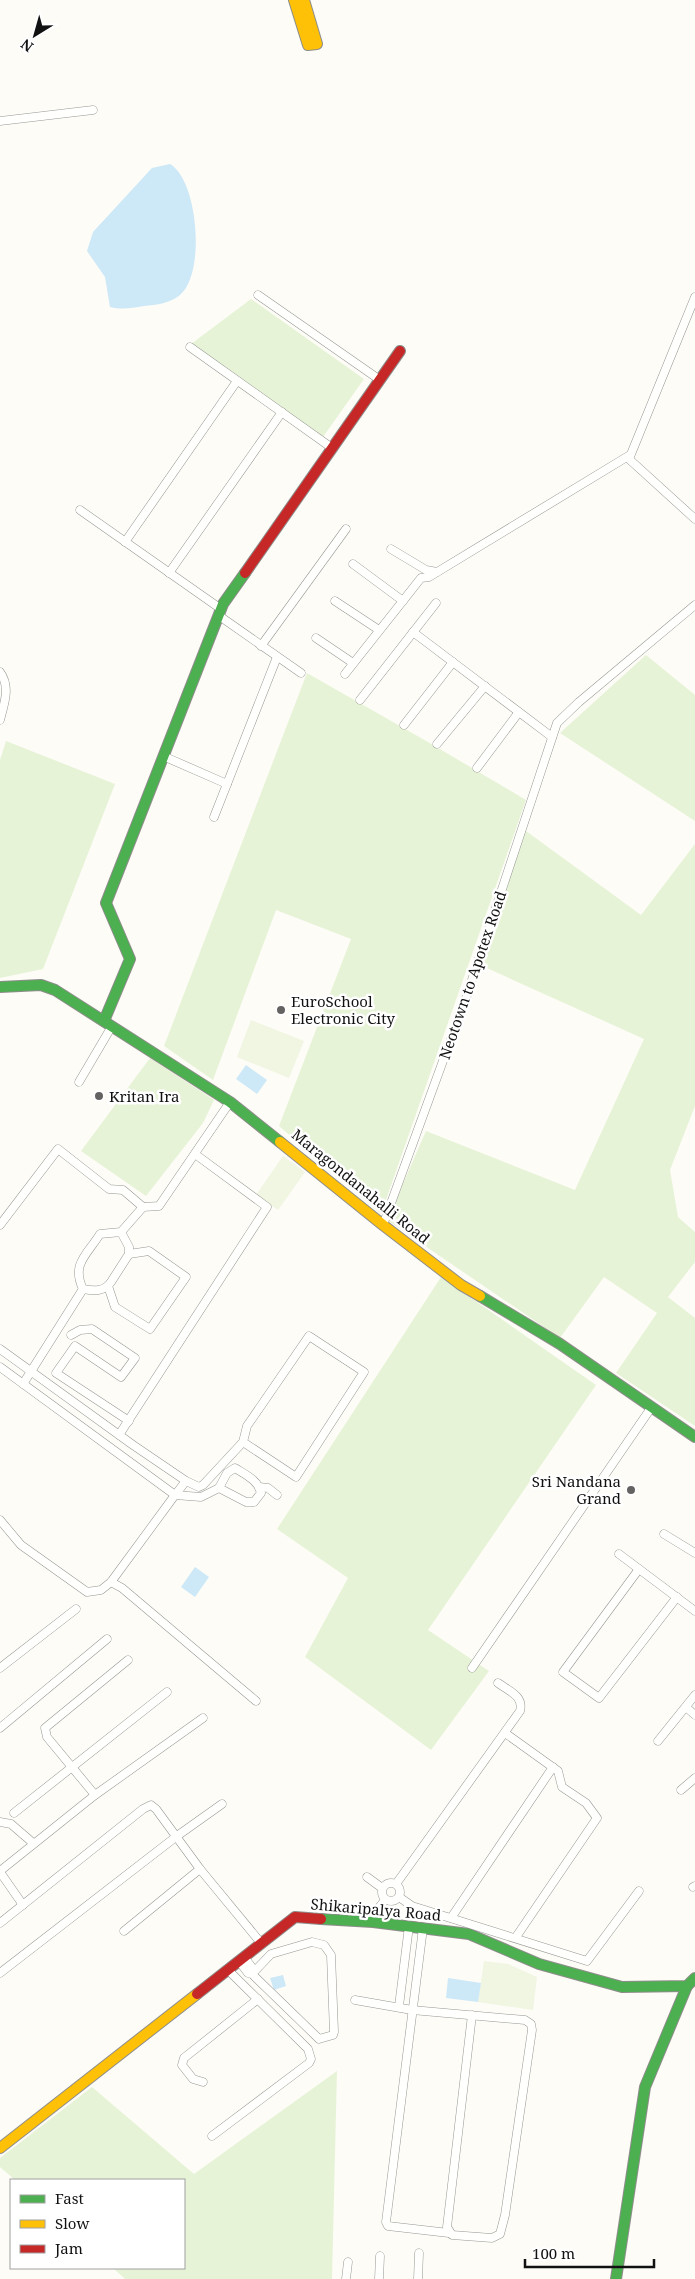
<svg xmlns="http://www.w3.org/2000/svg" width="695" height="2279" font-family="'Noto Serif',serif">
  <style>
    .green { fill: #e7f3d7 }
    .pitch { fill: #f0f6e1 }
    .water { fill: #cde8f7 }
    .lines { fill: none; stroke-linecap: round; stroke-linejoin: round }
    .street-casing { stroke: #979795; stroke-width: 9 }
    .fast-casing { stroke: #8e8d8b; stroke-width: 12 }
    .slow-casing { stroke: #8e8d8b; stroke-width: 12 }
    .jam-casing { stroke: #8e8d8b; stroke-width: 12 }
    .street { stroke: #fffffe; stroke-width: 8 }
    .fast { stroke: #4caf50; stroke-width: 10 }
    .slow { stroke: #ffc107; stroke-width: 10 }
    .jam { stroke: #c62828; stroke-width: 10 }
    .poi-dot { fill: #646362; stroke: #fff; stroke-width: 2 }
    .labels { text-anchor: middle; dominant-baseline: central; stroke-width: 5; stroke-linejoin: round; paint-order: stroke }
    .street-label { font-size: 15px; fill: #111; stroke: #fff }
    .poi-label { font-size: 15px; fill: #111; stroke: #fff; text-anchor: start }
  </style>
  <rect width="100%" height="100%" fill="#fdfcf7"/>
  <g class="green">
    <path d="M251 299 364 379 323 437 191 344Z"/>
    <path d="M646 655 695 695V821L560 733Z"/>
    <path d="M307 673 428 742 526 800 381 1214 279 1126 351 939 276 910 213 1080 164 1046Z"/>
    <path d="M6 741 115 784 43 969 0 978V760Z"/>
    <path d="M526 831 641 915 695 844V1106L670 1170 678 1217 695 1232V1262L668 1297 695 1318V1426L616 1373 657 1313 604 1277 560 1338 387 1220 426 1131 575 1190 644 1039 480 965Z"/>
    <path d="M150 1058 214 1100 203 1123 146 1196 81 1151Z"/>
    <path d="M441 1277 596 1385 428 1630 489 1671 431 1750 305 1657 348 1578 277 1529Z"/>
    <path d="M337 2071 332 2279H125L113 2268H184V2180H15L0 2167V2158L92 2087 194 2174Z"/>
  </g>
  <g class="pitch">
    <path d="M251 1020 304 1041 289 1078 237 1057Z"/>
    <path d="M283 1156 305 1172 278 1210 256 1195Z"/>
    <path d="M484 1961 508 1964 537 1977 533 2010 478 2002Z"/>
  </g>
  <g class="water">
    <path d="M170 164C198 180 206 273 180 295 170 303 157 305 144 306 132 308 122 310 110 307L105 277 87 251 93 232 152 168Z"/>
    <path d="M246 1065 267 1080 257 1094 236 1079Z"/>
    <path d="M195 1567 209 1577 195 1597 181 1587Z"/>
    <path d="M283 1975 286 1986 274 1990 270 1978Z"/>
    <path d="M448 1978 481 1983 478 2002 446 1998Z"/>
  </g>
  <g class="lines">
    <defs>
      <g id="street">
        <path d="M0 121 93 110"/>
        <path d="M258 295 380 380"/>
        <path d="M695 297 629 459 695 519"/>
        <path d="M190 347 332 448"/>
        <path d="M80 510 221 609"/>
        <path d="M125 542 237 381"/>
        <path d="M391 549 426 570 437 572"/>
        <path d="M353 564 403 601"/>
        <path d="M169 573 282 412"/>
        <path d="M335 601 379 630"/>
        <path d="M218 615 301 673"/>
        <path d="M413 632 552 737"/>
        <path d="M316 638 353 663"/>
        <path d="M261 646 346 529"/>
        <path d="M0 672C11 687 4 704 0 720"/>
        <path d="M345 674 421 578 429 577 630 455"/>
        <path d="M360 700 436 603"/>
        <path d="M404 725 453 662"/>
        <path d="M437 744 485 686"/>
        <path d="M163 756 227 784"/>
        <path d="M477 768 519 712"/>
        <path d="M214 817 277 657"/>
        <path d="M79 1082 112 1026"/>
        <path d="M0 1225 58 1149 109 1189 123 1190 143 1207"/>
        <path d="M383 1225 466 998 557 723 579 702 695 605"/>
        <path d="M121 1232 129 1247V1254L111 1282C104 1292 94 1291 83 1289 71 1264 87 1255 100 1234L121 1232 143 1207 159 1206 230 1102"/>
        <path d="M108 1286 115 1307 150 1329 186 1277 149 1251 129 1254"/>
        <path d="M71 1335 80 1330 92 1329 135 1358 121 1377 75 1346 56 1373 129 1421"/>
        <path d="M0 1349 133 1445 186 1481 175 1495 0 1367"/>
        <path d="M23 1384 83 1289"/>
        <path d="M119 1435 267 1207 195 1154"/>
        <path d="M235 1468C246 1475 258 1480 261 1493L254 1502H246L219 1488 227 1473Z"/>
        <path d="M186 1481 199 1487 203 1485 243 1442 247 1426 309 1336 364 1372 296 1477 243 1442"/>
        <path d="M259 1487 268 1488 277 1495"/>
        <path d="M0 1520 21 1545 87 1592 101 1590 111 1582 175 1495 201 1497 219 1488"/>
        <path d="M664 1534 695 1553"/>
        <path d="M619 1554 695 1611"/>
        <path d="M639 1569 563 1672 599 1698 677 1597"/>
        <path d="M111 1582 122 1588 256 1701"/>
        <path d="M0 1668 76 1609"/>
        <path d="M472 1668 651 1408"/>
        <path d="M686 1707 695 1715"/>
        <path d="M0 1728 107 1639"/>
        <path d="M505 1733 558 1771 562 1787 586 1803 597 1818 516 1937"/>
        <path d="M658 1741 695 1695"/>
        <path d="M681 1790 695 1778"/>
        <path d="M95 1795 47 1737 45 1728 128 1660"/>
        <path d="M14 1813 167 1692"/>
        <path d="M0 1822 11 1824 33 1843"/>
        <path d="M0 1871 95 1795 203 1718"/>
        <path d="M0 1872 23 1905"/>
        <path d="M367 1877 382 1888"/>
        <circle cx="391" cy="1892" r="9"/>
        <path d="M396 1884 520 1711C524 1696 509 1691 498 1683"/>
        <path d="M693 1887 695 1886"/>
        <path d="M399 1897 412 1906 587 1961 639 1891"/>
        <path d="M451 1918 553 1767"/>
        <path d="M368 1921 385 1900"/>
        <path d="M0 1923 143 1809 151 1805 156 1809 200 1869 261 1943"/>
        <path d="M423 1928 386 2222 388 2226 449 2233"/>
        <path d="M124 1931 200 1869"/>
        <path d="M244 1957 254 1970"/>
        <path d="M239 1961 248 1973 252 1974 317 2037 319 2039 333 2035 334 2032 331 1955 324 1945 312 1942 271 1954 252 1974"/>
        <path d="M0 1973 177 1836 222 1804"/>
        <path d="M355 2000 412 2010 525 2020 531 2024 532 2030 505 2215 500 2234 492 2238 452 2235 447 2227 472 2015"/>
        <path d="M399 2006 409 1926"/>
        <path d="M203 2082 193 2079 182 2065 184 2058 258 1999"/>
        <path d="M212 2136 309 2063 311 2059 308 2049 228 1970"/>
        <path d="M346 2279 348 2262"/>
        <path d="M379 2279 380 2256"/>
        <path d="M418 2279 419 2253"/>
      </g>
      <g id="fast">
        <path d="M0 987 41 985 55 990 230 1102 280 1142"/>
        <path d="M104 1021 130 959 106 903 223 604 245 573"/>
        <path d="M480 1296 560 1344 695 1437"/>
        <path d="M321 1919 373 1922 469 1934 539 1964 622 1987 687 1986 695 1978"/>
        <path d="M616 2279 645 2087 687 1986"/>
      </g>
      <g id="slow">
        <path d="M294 0 308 45 317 44 304 0"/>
        <path d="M280 1142 383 1225 461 1285 480 1296"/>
        <path d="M0 2148 197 1994"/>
      </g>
      <g id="jam">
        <path d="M245 573 400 351"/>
        <path d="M197 1994 295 1917 321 1919"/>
      </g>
    </defs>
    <use href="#street" class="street-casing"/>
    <use href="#fast" class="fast-casing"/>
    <use href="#slow" class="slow-casing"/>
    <use href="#jam" class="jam-casing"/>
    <use href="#street" class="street"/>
    <use href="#fast" class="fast"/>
    <use href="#slow" class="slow"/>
    <use href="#jam" class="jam"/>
  </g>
  <g class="poi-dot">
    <circle cx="281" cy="1010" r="5"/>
    <circle cx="99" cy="1096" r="5"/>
    <circle cx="631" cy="1490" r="5"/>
  </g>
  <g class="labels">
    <g class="street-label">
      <text transform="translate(472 975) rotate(-71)">Neotown to Apotex Road</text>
      <text transform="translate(361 1186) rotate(39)">Maragondanahalli Road</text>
      <text transform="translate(376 1909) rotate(5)">Shikaripalya Road</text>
    </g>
    <g class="poi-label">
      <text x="291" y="1001">EuroSchool<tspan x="291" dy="17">Electronic City</tspan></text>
      <text x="109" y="1096">Kritan Ira</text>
      <text x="621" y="1481" text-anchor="end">Sri Nandana<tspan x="621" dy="17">Grand</tspan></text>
    </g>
  </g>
  <rect x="10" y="2179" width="175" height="90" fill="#ffffff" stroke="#a0a0a0"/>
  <rect x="20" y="2195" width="25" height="8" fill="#4caf50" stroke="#a0a0a0"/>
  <text x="55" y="2204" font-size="15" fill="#111111">Fast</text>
  <rect x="20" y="2220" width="25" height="8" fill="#ffc107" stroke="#a0a0a0"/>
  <text x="55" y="2229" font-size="15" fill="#111111">Slow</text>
  <rect x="20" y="2245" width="25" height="8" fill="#c62828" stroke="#a0a0a0"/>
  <text x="55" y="2254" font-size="15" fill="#111111">Jam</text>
  <g transform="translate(35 35) rotate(217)" stroke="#ffffff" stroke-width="4" paint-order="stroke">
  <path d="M0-4L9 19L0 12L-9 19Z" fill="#111111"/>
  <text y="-8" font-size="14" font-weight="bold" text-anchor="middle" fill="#111111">N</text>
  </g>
  <path d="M525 2259v8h129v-8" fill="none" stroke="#111111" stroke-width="2.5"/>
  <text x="532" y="2259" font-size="15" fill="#111111" stroke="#ffffff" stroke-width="4" paint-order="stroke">100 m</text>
</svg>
